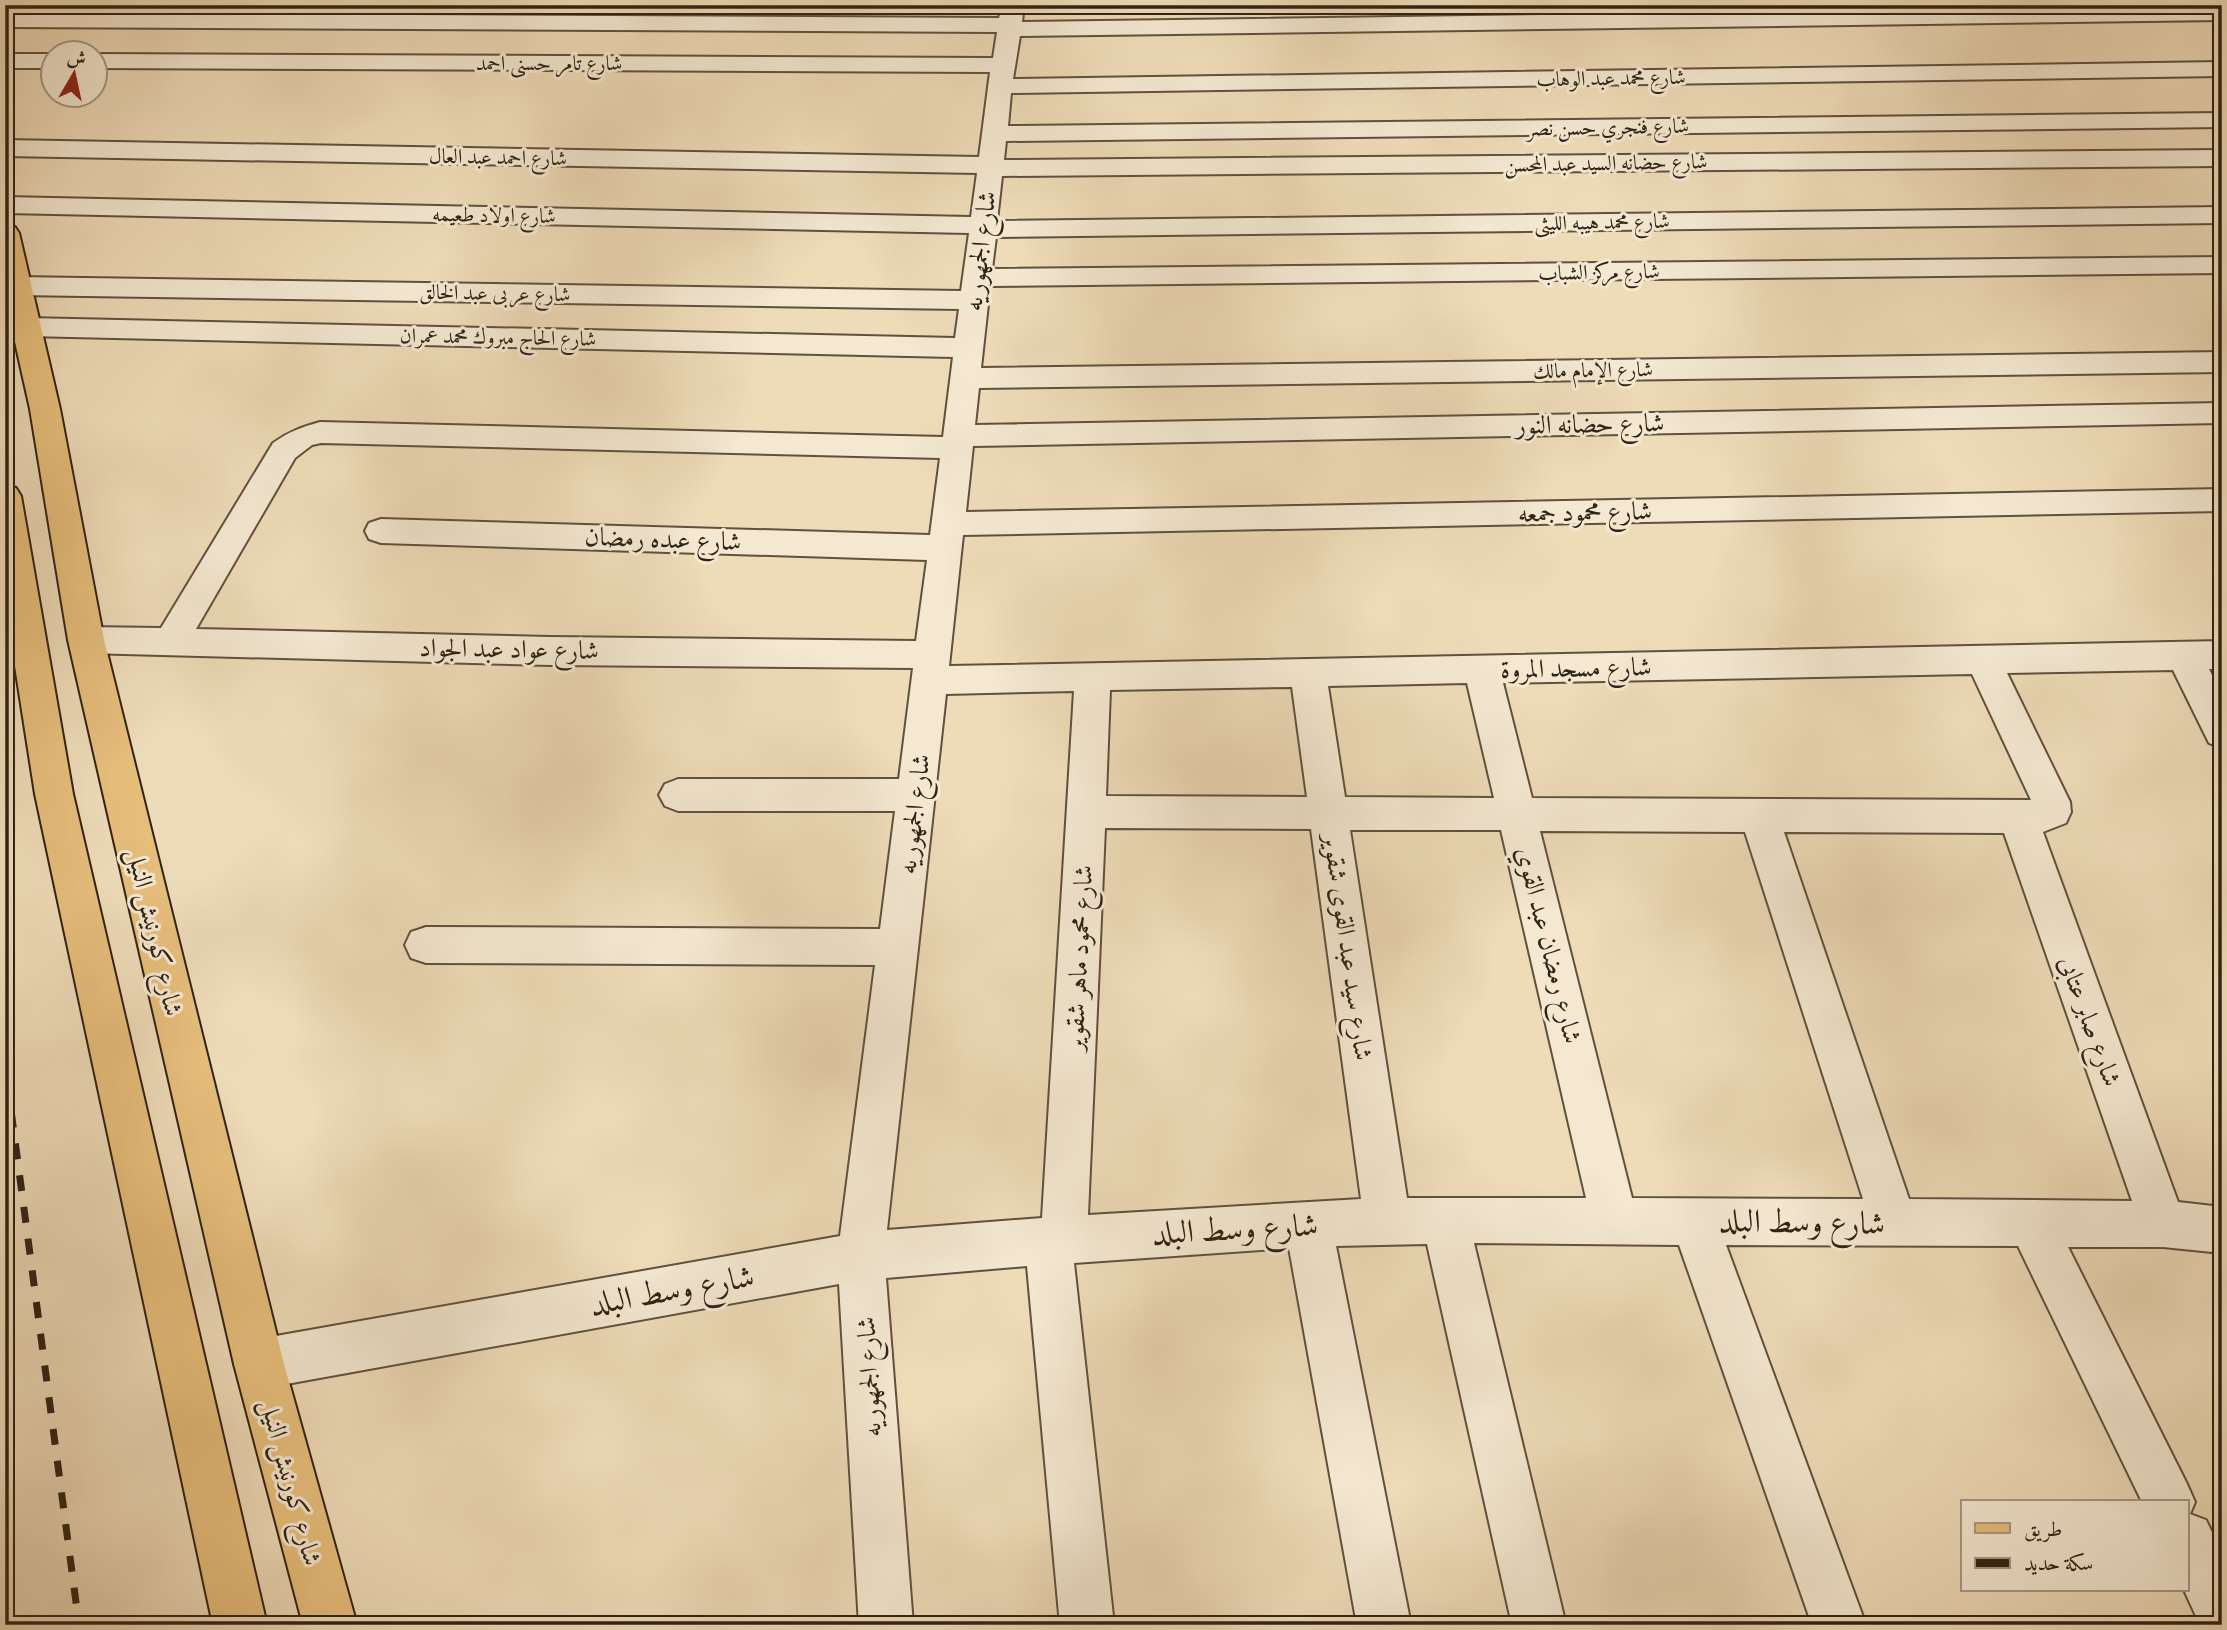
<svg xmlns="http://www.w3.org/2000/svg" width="2227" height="1630" font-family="'IM FELL French Canon',Amiri,serif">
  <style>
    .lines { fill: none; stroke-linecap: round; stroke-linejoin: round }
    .minor-casing { stroke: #5f513e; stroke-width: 4 }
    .major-casing { stroke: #2f2315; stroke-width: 4 }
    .minor { fill: #f4e8d1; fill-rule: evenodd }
    .major { fill: #e7be7c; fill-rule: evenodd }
    .rail-far1 { stroke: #2f2315; stroke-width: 5; stroke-dasharray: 12 12; stroke-linecap: butt }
    .rail { stroke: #2f2315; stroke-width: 7; stroke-dasharray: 16 16; stroke-linecap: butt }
    .labels { text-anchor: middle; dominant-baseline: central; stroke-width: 6; stroke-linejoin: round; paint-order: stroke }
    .far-street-label { font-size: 21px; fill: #2f2315; stroke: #f4e8d1 }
    .street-label { font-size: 26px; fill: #2f2315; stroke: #f4e8d1 }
    .near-street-label { font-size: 32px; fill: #2f2315; stroke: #f4e8d1 }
  </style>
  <rect width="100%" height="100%" fill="#eedbb8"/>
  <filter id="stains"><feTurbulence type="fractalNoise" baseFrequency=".00286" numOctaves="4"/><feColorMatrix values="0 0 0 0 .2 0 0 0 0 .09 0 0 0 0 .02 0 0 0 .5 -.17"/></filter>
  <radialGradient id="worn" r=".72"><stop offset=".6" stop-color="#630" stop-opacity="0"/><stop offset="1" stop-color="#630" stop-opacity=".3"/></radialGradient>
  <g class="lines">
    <defs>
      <g id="minor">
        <path d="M1002 5H1024L1022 22 2222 6V20L1020 36 1013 79 2222 62V76L1011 93 1008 126 2222 113V127L1006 141 1004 160 2222 150V166L1002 176 997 221 2222 207V223L996 237 992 269 2222 257V273L990 286 981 368 2222 352V372L979 388 975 425 2222 403V423L973 446 966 512 2222 489V511L963 535 949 666 2222 641V669H2209L2222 695V748L2209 743 2173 670 2007 673 2070 802 2071 812 2066 823 2043 832 2178 1202 2222 1207V1253L2163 1247H2068L2187 1484 2195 1502 2190 1514 2206 1520 2222 1553V1625H2200L2184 1590H2187V1502H2142L2018 1246 1726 1245 1866 1625H1812L1679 1245 1474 1243 1566 1625H1512L1427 1244 1336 1246 1411 1625H1357L1289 1248 1074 1263 1114 1625H1060L1027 1266 886 1278 913 1625H859L839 1284 259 1389 242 1381 234 1364 242 1347 259 1339 840 1236 875 965 426 963 411 958 405 945 411 932 426 927 880 929 895 811H678L665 806 659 795 665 784 678 779H899L913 668 550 665 86 653 74 649 68 640 74 631 86 627 161 628 273 443C288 432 302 427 320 422L943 437 953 357 27 336 17 333 12 327 17 321 27 318 955 338 959 309 16 295 6 292 5 281 16 277 961 291 969 233 5 213V197L971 217 977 173 5 156V140L979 157 990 72 94 68V54L993 58 997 32 5 27V13L999 18ZM321 443 940 458 930 535 381 519 369 523 365 531 369 539 381 543 927 560 916 641 550 637 196 629 295 458 312 445ZM1972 674 2031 800 1532 798 1503 683ZM1467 683 1494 798 1345 797 1328 686ZM1292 687 1307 797 1106 796 1110 690ZM1074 691 1042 1218 887 1230 946 694ZM1105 828 1311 829 1361 1199 1088 1215ZM1350 830H1501L1586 1198H1407ZM1540 831 1745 832 1863 1199 1632 1198ZM1784 832 2004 833 2132 1201 1909 1199Z"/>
        <rect x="5" y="54" width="47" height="14"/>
      </g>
      <g id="major">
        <path d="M5 225 15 227 19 233 60 409 104 640 284 1364 357 1625H303L234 1364 68 640 30 409 5 297Z"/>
        <path d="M5 485 16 488 21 496 73 794 267 1625H213L35 794 5 602Z"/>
      </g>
    </defs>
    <use href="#minor" class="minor-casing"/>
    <use href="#major" class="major-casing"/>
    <use href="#minor" class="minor"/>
    <use href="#major" class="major"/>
    <path class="rail-far1" d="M5 1064 7 1082"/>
    <path class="rail" d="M7 1080 79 1625"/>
  </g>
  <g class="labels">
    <g class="far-street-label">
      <text x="549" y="63">شارع تامر حسنى احمد</text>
      <text transform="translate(1611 78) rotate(-1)">شارع محمد عبد الوهاب</text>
      <text transform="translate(1608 127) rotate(-1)">شارع فنجري حسن نصر</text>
      <text transform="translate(498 157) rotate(1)">شارع احمد عبد العال</text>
      <text transform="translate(1606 163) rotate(-1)">شارع حضانه السيد عبد المحسن</text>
      <text transform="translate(494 215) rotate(1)">شارع اولاد طعيمه</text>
      <text transform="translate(1602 222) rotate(-1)">شارع محمد هيبه الليثى</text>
      <text transform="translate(1599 272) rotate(-1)">شارع مركز الشباب</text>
      <text transform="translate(495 293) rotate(1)">شارع عربى عبد الخالق</text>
      <text transform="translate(498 337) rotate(1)">شارع الحاج مبروك محمد عمران</text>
      <text transform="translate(1593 370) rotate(-1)">شارع الإمام مالك</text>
    </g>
    <g class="street-label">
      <text transform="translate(980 251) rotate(-83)">شارع الجمهوريه</text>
      <text transform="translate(1590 424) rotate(-1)">شارع حضانه النور</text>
      <text transform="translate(1585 512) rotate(-1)">شارع محمود جمعه</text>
      <text transform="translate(663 539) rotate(2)">شارع عبده رمضان</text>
      <text transform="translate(509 649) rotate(1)">شارع عواد عبد الجواد</text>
      <text transform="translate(1576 668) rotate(-1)">شارع مسجد المروة</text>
      <text transform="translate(914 814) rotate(-83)">شارع الجمهوريه</text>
      <text transform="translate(155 932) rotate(77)">شارع كورنيش النيل</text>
      <text transform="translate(1549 945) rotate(76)">شارع رمضان عبد القوي</text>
      <text transform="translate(1348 947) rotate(82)">شارع سيد عبد القوى شقوير</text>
      <text transform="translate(1079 958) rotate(-87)">شارع محمود ماهر شقوير</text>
      <text transform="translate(2090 1021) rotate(70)">شارع صابر عتابى</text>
      <text transform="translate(869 1377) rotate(-93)">شارع الجمهوريه</text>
      <text transform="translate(291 1482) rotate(75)">شارع كورنيش النيل</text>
    </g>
    <g class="near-street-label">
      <text transform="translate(1802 1222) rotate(1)">شارع وسط البلد</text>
      <text transform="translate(1235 1229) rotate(-3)">شارع وسط البلد</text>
      <text transform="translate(672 1290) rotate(-10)">شارع وسط البلد</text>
    </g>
  </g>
  <rect width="2227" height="1630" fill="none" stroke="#eedbb8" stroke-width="28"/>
  <rect x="7" y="7" width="2213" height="1616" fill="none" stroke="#2f2315" stroke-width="3.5"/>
  <rect x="14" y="14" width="2199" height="1602" fill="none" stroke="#2f2315" stroke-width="2"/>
  <rect x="1961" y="1500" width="228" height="91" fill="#f4e8d1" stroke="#a59986" stroke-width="2"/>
  <rect x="1975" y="1523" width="35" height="10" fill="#e7be7c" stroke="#a59986" stroke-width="2"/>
  <text x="2024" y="1536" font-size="21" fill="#2f2315">طريق</text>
  <rect x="1975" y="1558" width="35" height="10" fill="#2f2315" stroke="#a59986" stroke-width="2"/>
  <text x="2024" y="1570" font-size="21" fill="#2f2315">سكة حديد</text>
  <g transform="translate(74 74) rotate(9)"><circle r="33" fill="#f4e8d1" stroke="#a59986" stroke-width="2"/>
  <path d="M0-5L12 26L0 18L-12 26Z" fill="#8f2418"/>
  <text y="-10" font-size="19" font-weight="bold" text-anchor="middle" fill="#2f2315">ش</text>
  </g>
  <rect width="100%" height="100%" filter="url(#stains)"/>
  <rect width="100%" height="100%" fill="url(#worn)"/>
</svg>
